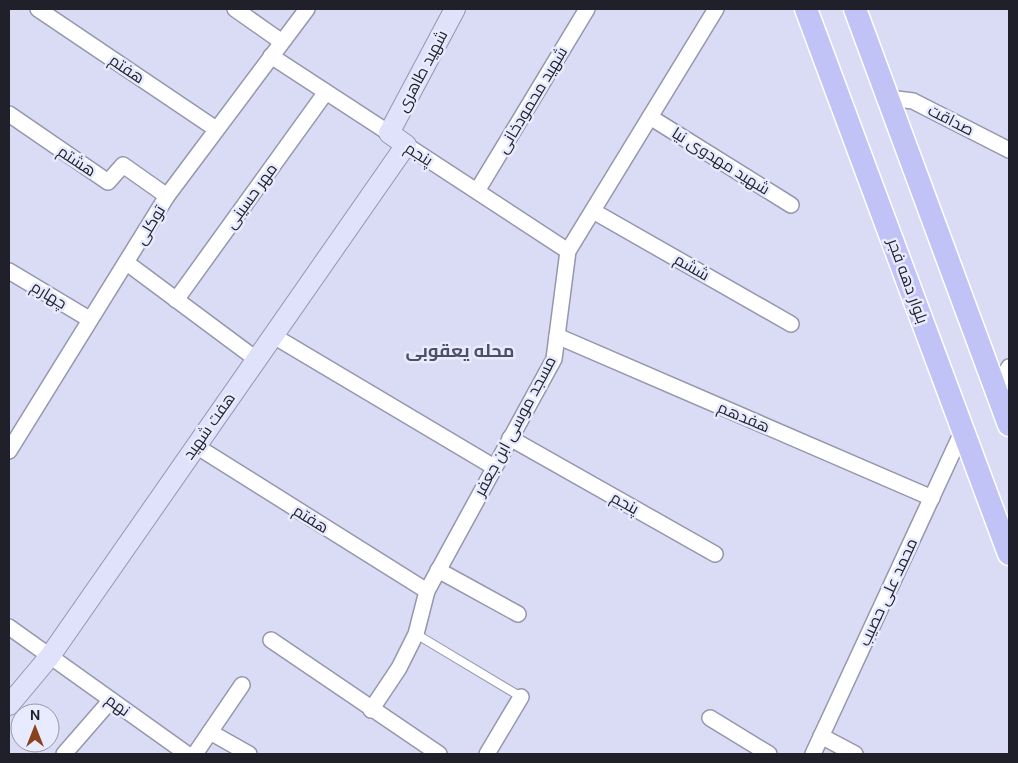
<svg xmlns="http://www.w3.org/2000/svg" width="1018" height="763" font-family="'DM Sans',Cairo,sans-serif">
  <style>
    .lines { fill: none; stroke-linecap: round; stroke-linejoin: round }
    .lane-casing { stroke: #9497ae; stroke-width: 10 }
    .street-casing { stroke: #9497ae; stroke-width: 18 }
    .secondary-casing { stroke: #9497ae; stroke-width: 22 }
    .primary-casing { stroke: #fff; stroke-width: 25 }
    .lane { stroke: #fff; stroke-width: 8 }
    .street { stroke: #fff; stroke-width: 15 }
    .secondary { stroke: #e0e1fb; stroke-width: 20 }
    .primary { stroke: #c1c3f7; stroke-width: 22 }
    .labels { text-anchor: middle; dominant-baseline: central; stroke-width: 5; stroke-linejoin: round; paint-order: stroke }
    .street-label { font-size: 16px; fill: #1f2029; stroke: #e8eafe }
    .neighbourhood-label { font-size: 18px; font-weight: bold; fill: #4d4f64; stroke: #e8eafe }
  </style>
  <rect width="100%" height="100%" fill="#dadcf6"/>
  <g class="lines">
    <defs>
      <path id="lane" d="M416 634 521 697"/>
      <g id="street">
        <path d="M38 9 216 129"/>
        <path d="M235 9 282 42"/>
        <path d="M271 56 389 133"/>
        <path d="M889 98 913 101 1009 150"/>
        <path d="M9 114 108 182 123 165 167 196"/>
        <path d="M650 117 791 205"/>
        <path d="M406 145 568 251"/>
        <path d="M477 191 587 9"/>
        <path d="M593 211 791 324"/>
        <path d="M127 263 256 359"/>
        <path d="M9 271 89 319"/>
        <path d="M176 300 326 92"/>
        <path d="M272 335 494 467"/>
        <path d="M557 336 932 498"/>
        <path d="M997 389 1009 367"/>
        <path d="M510 438 715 554"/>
        <path d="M196 446 427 591"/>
        <path d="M9 451 167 196 307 9"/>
        <path d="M438 570 518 614"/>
        <path d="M9 627 187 754"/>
        <path d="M271 640 439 754"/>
        <path d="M371 710 399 668 416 634 427 591 554 359 568 251 716 9"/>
        <path d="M710 718 769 754"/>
        <path d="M210 732 249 754"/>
        <path d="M821 736 855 754"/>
        <path d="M64 754 111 700"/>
        <path d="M195 754 242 685"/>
        <path d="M487 754 521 697"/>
        <path d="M813 754 963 430"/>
      </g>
      <path id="secondary" d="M9 705 50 656 406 145 389 133 455 9"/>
      <g id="primary">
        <path d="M806 9 1009 554"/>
        <path d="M855 9 1009 425"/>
      </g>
    </defs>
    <use href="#lane" class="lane-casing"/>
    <use href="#street" class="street-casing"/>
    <use href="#secondary" class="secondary-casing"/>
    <use href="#primary" class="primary-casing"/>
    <use href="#lane" class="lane"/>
    <use href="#street" class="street"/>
    <use href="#secondary" class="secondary"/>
    <use href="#primary" class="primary"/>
  </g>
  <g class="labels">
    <g class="street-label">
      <text transform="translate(127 69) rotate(34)">هفتم</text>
      <text transform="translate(422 71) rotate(-62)">شهید طاهری</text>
      <text transform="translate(532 100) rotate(-59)">شهید محمودخانی</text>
      <text transform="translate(951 120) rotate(27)">صداقت</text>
      <text transform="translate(419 154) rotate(33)">پنجم</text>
      <text transform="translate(77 161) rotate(34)">هشتم</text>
      <text transform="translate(721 161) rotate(32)">شهید مهدوی نیا</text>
      <text transform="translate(251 196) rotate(-54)">مهر حسینی</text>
      <text transform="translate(150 225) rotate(-59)">توکلی</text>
      <text transform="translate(692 267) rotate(30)">ششم</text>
      <text transform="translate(908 281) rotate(70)">بلوار دهه فجر</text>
      <text transform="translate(49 295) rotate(31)">چهارم</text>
      <text transform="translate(744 417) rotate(23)">هفدهم</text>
      <text transform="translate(209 426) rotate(-55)">هفت شهید</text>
      <text transform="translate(515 426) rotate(-62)">مسجد موسی ابن جعفر</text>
      <text transform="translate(625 503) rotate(29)">پنجم</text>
      <text transform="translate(311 519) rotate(32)">هفتم</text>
      <text transform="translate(888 592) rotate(-65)">محمد علی حصیب</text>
      <text transform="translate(118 705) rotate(36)">نهم</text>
    </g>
    <g class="neighbourhood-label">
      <text x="460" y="351">محله یعقوبی</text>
    </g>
  </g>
  <rect width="1018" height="763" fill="none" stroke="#1f2029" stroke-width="20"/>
  <g transform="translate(35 728)"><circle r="24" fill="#e8eafe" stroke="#9899a9"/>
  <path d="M0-4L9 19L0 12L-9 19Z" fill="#89421f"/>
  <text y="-8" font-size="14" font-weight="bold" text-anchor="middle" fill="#1f2029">N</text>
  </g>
</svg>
